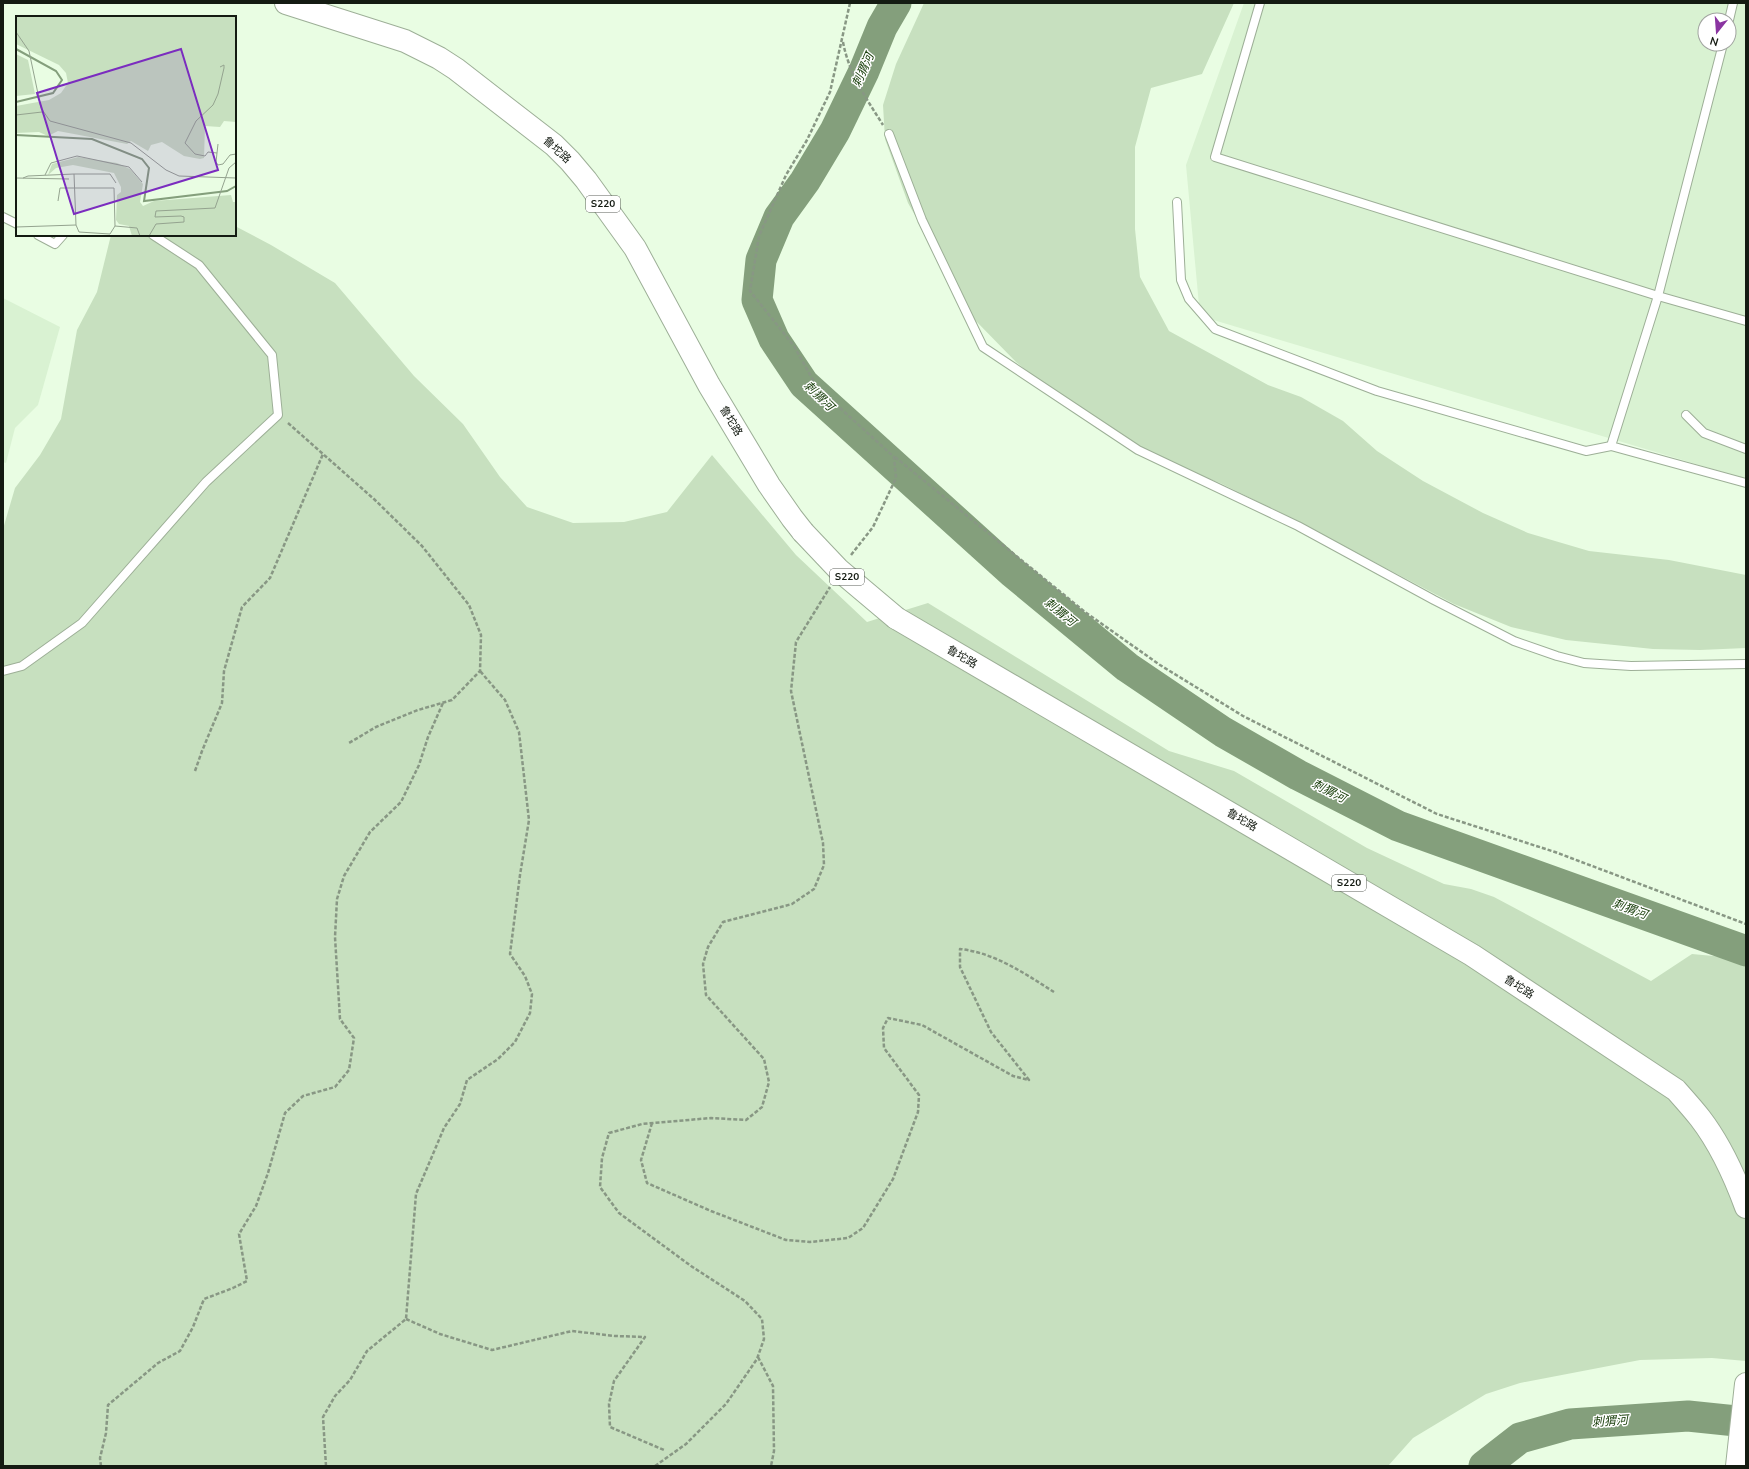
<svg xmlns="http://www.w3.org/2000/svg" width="1749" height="1469" font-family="'Nunito Sans','Noto Sans SC',sans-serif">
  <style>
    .built { fill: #d9f2d2; fill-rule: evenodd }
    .green { fill: #c7e0bf }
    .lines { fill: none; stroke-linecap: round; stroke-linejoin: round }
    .river { stroke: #849f7c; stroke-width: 31 }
    .lane-casing { stroke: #9daf97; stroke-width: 10 }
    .primary-casing { stroke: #9daf97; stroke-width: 24 }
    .path { stroke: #889784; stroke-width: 2.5; stroke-dasharray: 4 2; stroke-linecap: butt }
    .lane { stroke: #fff; stroke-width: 8 }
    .primary { stroke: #fff; stroke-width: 22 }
    .primary-bridge-casing { stroke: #9daf97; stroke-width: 24; stroke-linecap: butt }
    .primary-bridge { stroke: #fff; stroke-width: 22 }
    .labels { text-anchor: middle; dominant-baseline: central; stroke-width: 3; stroke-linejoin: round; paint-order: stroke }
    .shield { fill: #fff; stroke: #5a5f59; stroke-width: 1 }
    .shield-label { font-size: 10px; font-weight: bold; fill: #141b12 }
    .street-label { font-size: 11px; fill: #141b12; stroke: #fff }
    .water-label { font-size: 12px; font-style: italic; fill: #1b400d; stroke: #fff }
    .inset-river { fill: none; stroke: #849f7c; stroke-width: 2 }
    .inset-road { fill: none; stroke: #94a38f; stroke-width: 1 }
    .view { fill: #7b2cbf; fill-opacity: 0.15; stroke: #7b2cbf; stroke-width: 2 }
    .inset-edge { fill: none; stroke: #141b12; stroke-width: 2 }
  </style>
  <rect width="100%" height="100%" fill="#e9fde3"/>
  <g class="built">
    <path d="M1244 3H1746V479L1200 316 1186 165ZM1705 20H1729V44H1705Z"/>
    <path d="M3 298 60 327 38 405 15 428 6 463 3 462Z"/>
  </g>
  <g class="green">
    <path d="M924 3H1234L1202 74 1151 88 1135 147V229L1140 277 1169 331 1268 385 1301 397 1343 421 1377 451 1423 481 1483 513 1528 533 1589 551 1669 560 1746 575V648L1700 650 1653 649 1566 640 1511 627 1454 604 1283 514 1220 483 1148 456 1096 428 1016 362 973 318 908 203 885 139 883 105 896 64Z"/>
    <path d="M235 226 271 245 335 283 414 376 463 424 500 477 527 507 573 523 624 522 667 512 712 455 796 555 867 622 928 603 1169 751 1234 771 1367 848 1444 884 1471 889 1494 897 1651 981 1692 954 1746 959V1361L1712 1358 1640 1360 1520 1383 1486 1394 1413 1438 1388 1466H3V529L15 488 40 455 61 419 77 330 97 292 111 235H235Z"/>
  </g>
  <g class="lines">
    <g class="river">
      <path d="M896 3 882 27 864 71 835 131 805 181 779 217 761 260 757 300 774 339 804 384 1012 572 1127 667 1223 732 1298 775 1398 826 1746 951"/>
      <path d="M1484 1466 1520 1438 1570 1424 1688 1416 1746 1422"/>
    </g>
    <defs>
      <g id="lane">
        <path d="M1260 3 1215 157 1658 296 1746 321"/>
        <path d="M1729 20 1733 3"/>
        <path d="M1723 44 1658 296 1611 446 1746 483"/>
        <path d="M889 134 922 220 983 347 1138 450 1298 526 1434 600 1514 641 1557 656 1584 663 1631 666 1746 664"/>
        <path d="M1177 202 1181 280 1189 299 1215 329 1377 391 1586 451 1611 446"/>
        <path d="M3 217 17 224"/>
        <path d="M38 235 55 244 63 235"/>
        <path d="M1686 415 1704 433 1746 449"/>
        <path d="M3 671 22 666 82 623 206 482 278 415 272 355 199 265 153 235"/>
      </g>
      <g id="primary">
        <path d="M286 3 405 41 439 58 456 69 554 145 570 161 586 180 635 248 709 385 769 485 792 518 803 532"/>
        <path d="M896 618 1472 955 1676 1090C1684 1099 1693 1109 1700 1118 1720 1144 1735 1177 1746 1207"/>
        <path d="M1737 1466 1746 1384"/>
      </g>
    </defs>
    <use href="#lane" class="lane-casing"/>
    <use href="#primary" class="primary-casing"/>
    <g class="path">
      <path d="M850 3 830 92 807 140 786 175 759 236 750 291 794 346 817 387 894 457 896 478 873 527 851 555"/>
      <path d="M843 42C849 74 866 98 883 125"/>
      <path d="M288 423 375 500 422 546 469 605 481 635 480 671 452 700 418 710 376 727 349 743"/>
      <path d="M895 457 1085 612 1160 665 1243 716 1437 814 1555 852 1746 924"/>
      <path d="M195 771 202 751 222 703 224 671 242 607 270 578 323 454"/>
      <path d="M652 1123 641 1160 647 1183 711 1211 786 1240 810 1242 848 1238 863 1228 893 1179 918 1112 919 1095 884 1048 883 1028 888 1018 922 1025 1013 1076 1029 1080 991 1032 960 967V949C995 953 1024 973 1054 992"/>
      <path d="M406 1319 440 1334 492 1350 572 1331 615 1336 645 1337 614 1381 609 1404 610 1427 664 1450"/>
      <path d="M758 1357 773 1386 774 1451 771 1466"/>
      <path d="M101 1466 100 1458 106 1433 108 1405 158 1363 180 1351 193 1327 204 1299 233 1288 247 1281 239 1234 256 1206 268 1173 285 1113 303 1096 335 1087 349 1070 354 1038 340 1019 335 937 337 899 344 876 370 832 401 802 419 765 428 737 443 703"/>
      <path d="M326 1466 323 1417 335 1396 350 1380 367 1351 406 1319 416 1194 444 1128 460 1104 467 1080 498 1059 515 1042 530 1013 532 994 525 976 510 954 520 875 529 820 519 732 505 700 480 671"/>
      <path d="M655 1466 686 1444 726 1404 757 1359 764 1339 762 1319 745 1301 691 1266 619 1213 600 1187 602 1158 609 1133 642 1124 711 1118 746 1120 762 1107 769 1082 764 1059 706 995 703 964 708 947 723 922 792 904 814 889 824 865 823 843 791 691 796 642 830 587"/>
    </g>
    <use href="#lane" class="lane"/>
    <use href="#primary" class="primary"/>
    <defs>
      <path id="primary-bridge" d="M803 532 839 570 896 618"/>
    </defs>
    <use href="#primary-bridge" class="primary-bridge-casing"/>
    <use href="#primary-bridge" class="primary-bridge"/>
  </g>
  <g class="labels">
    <g class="shield">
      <rect x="586" y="196" width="34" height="16" rx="3"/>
      <rect x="830" y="569" width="34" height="16" rx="3"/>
      <rect x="1332" y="875" width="34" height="16" rx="3"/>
    </g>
    <g class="shield-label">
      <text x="603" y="204">S220</text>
      <text x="847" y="577">S220</text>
      <text x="1349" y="883">S220</text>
    </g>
    <g class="street-label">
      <text transform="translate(557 150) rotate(42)">鲁坨路</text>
      <text transform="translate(731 421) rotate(59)">鲁坨路</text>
      <text transform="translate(962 657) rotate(30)">鲁坨路</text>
      <text transform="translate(1242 820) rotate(30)">鲁坨路</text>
      <text transform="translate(1519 987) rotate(33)">鲁坨路</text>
    </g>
    <g class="water-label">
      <text transform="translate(863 70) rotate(-66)">刺猬河</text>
      <text transform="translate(819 396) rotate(44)">刺猬河</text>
      <text transform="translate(1060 612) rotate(39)">刺猬河</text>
      <text transform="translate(1329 791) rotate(27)">刺猬河</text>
      <text transform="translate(1630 909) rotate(20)">刺猬河</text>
      <text transform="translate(1610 1421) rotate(-4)">刺猬河</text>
    </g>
  </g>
  <g transform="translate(16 16)">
    <rect width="220" height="220" fill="#e9fde3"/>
    <path d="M0 0H220V106L208 105 204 111 189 110 188 142 184 143 168 140 146 126 135 129 132 135 115 125 111 128 42 115 32 120 23 116 0 117V90L33 84 45 77 52 67 50 57 43 49 0 28ZM0 38 12 44 19 78 0 80ZM62 141 101 147 114 153 127 168 124 186 127 190 138 185 215 179 217 186H220V220H116L113 210 103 208 100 204 101 179 105 176V171L98 157 57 149 40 152 32 159 36 148Z" fill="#c7e0bf"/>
    <path class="inset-river" d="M0 33 40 55 46 64 37 77 0 86M0 119 76 123 126 143 133 152 128 185 211 175 220 170"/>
    <path class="inset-road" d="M0 16 13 35 25 92 34 105 115 127 150 154 163 160 220 162M0 99 26 96M202 128 200 146 202 149 207 148 214 139 220 138M201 137 192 136 189 140 179 138 169 127 180 105 197 89 202 78 208 52V49L204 51M58 158H94L100 167M29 159 35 147 61 140 113 151 126 166M0 162 53 163M7 162 12 160 58 158 60 209 63 216 94 218 99 210M42 185 44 172H98L99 210 121 212 124 220M0 211 60 209M133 220 140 208 168 206V201L165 200 139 201 140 195 199 192 213 152 220 146"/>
    <path class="view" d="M165 33 202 154 58 198 21 77Z"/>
    <rect width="220" height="220" class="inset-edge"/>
  </g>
  <rect width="1749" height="1469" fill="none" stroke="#141b12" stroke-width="8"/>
  <g transform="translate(1717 32) rotate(197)"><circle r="19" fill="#ffffff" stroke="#a1a4a0"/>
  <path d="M0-3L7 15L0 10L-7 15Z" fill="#8a34a1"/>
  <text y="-6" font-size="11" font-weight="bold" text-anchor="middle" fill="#141b12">N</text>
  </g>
</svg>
